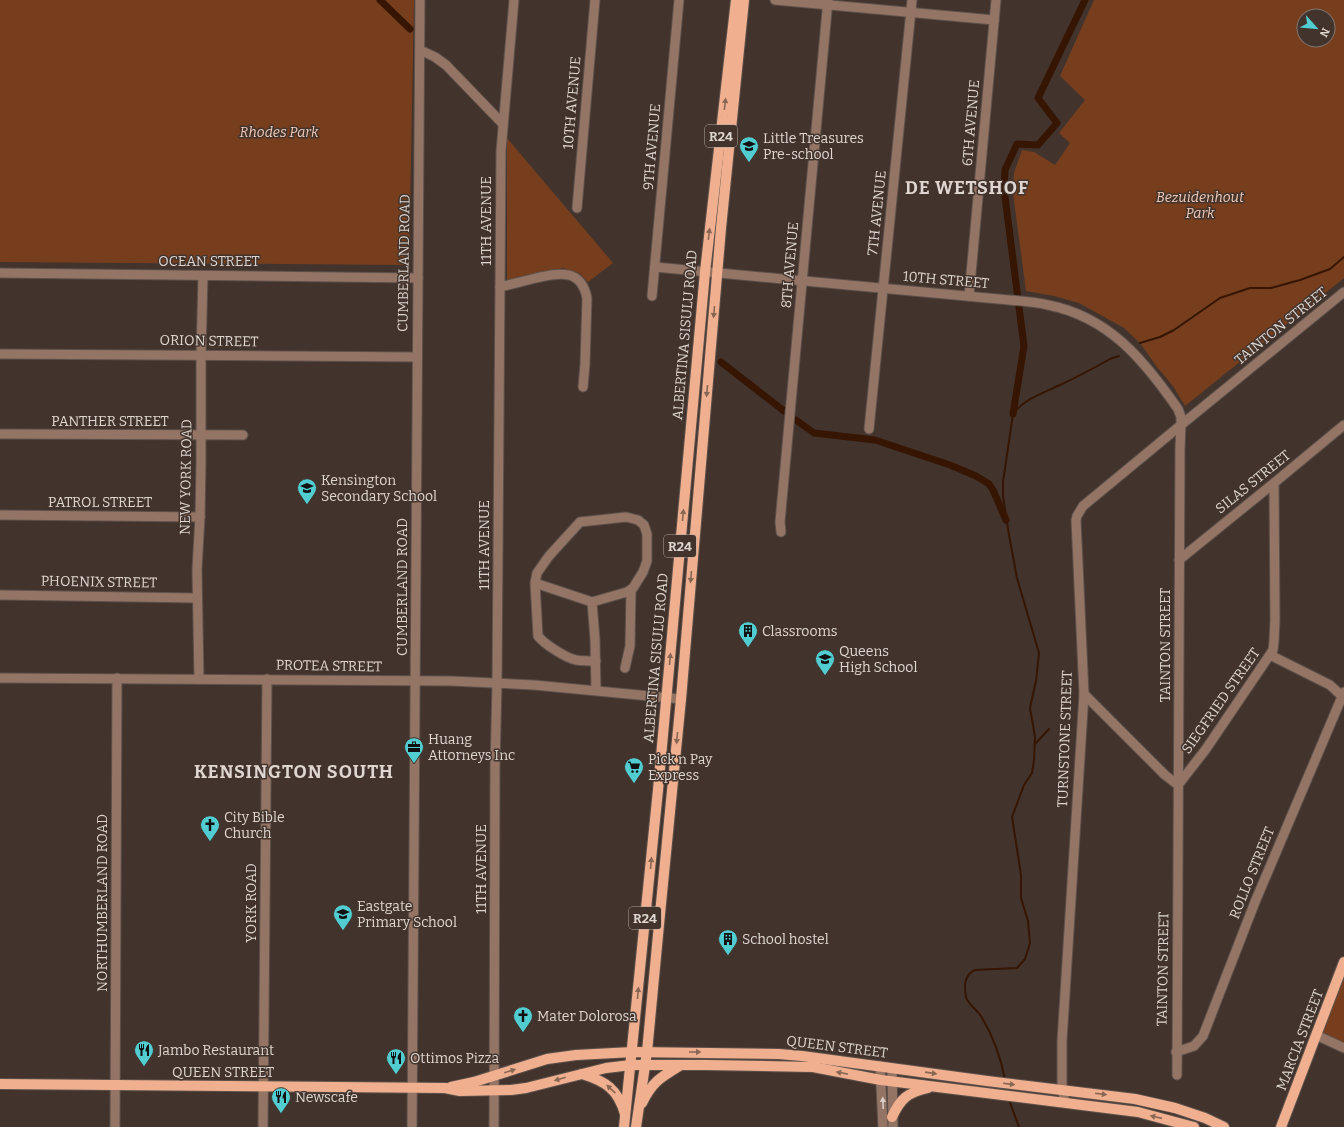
<svg xmlns="http://www.w3.org/2000/svg" width="1344" height="1127" font-family="Bitter,serif">
  <style>
    .green { fill: #773e1e; fill-rule: evenodd }
    .lines { fill: none; stroke-linecap: round; stroke-linejoin: round }
    .stream { stroke: #361502; stroke-width: 2 }
    .canal { stroke: #361502; stroke-width: 7 }
    .minor-casing { stroke: #5e514b; stroke-width: 11 }
    .major-casing { stroke: #5e514b; stroke-width: 12 }
    .minor { stroke: #947565; stroke-width: 9 }
    .major { stroke: #f0b08f; stroke-width: 10 }
    .oneway { fill: #886654 }
    .oneway2 { fill: #d8ccc6 }
    .labels { text-anchor: middle; dominant-baseline: central; stroke-width: 3; stroke-linejoin: round; paint-order: stroke }
    .shield { fill: #42342d; stroke: #b0a5a0; stroke-width: 1 }
    .shield-label { font-size: 13px; font-weight: bold; fill: #dfd6d1 }
    .street-label { font-size: 14px; fill: #dfd6d1; stroke: #42342d }
    .park-label { font-size: 14px; font-style: italic; fill: #f2cab6; stroke: #42342d }
    .poi-label { font-size: 14px; fill: #dfd6d1; stroke: #42342d; text-anchor: start }
    .district-label { font-size: 18px; font-weight: bold; letter-spacing: 1px; fill: #dfd6d1; stroke: #42342d }
  </style>
  <rect width="100%" height="100%" fill="#42342d"/>
  <g class="green">
    <path d="M0 0H414L409 265 0 262Z"/>
    <path d="M1094 0H1344V278L1185 406 1173 386 1157 367 1140 343 1124 328 1079 303 1054 296 1026 291 1013 193 1014 173 1022 150 1034 152 1055 165 1070 143 1059 133 1085 100 1060 76ZM1304 16H1328V40H1304Z"/>
    <path d="M507 138 613 263 588 282 579 273 563 268 507 281Z"/>
    <path d="M1344 973V1044L1320 1033Z"/>
  </g>
  <g class="lines">
    <g class="stream">
      <path d="M1140 343 1160 337 1174 330 1220 298 1250 288H1271L1300 280 1330 269 1344 257"/>
      <path d="M1035 744 1049 729"/>
      <path d="M1005 1080C1001 1057 993 1036 981 1016 977 1010 968 1004 966 997 964 986 964 975 975 970L1017 968 1025 959 1030 943 1028 921 1021 898V875L1012 817 1024 785 1032 773 1034 760 1035 737 1030 708 1036 681 1039 653 1017 578 1009 535 1003 496V482L1013 414C1024 399 1043 393 1060 385 1077 377 1094 368 1110 359L1119 356"/>
      <path d="M1009 1100 1019 1127"/>
    </g>
    <g class="canal">
      <path d="M380 0 410 29"/>
      <path d="M721 362 784 411"/>
      <path d="M1013 414 1024 346 1004 189 1005 170 1017 144 1038 145 1057 123 1038 98 1085 0"/>
      <path d="M796 420 814 433 875 440 950 465 976 476 989 484 993 490 1006 520"/>
    </g>
    <defs>
      <g id="minor">
        <path d="M775 0 994 20"/>
        <path d="M420 50 435 57 446 65 502 123"/>
        <path d="M577 208 595 0"/>
        <path d="M655 267 1009 300C1022 301 1035 302 1048 305 1109 317 1144 360 1178 409L1181 417V425L1083 506 1077 516 1076 520 1084 694 1062 1041V1089L1065 1102"/>
        <path d="M0 273 418 278"/>
        <path d="M500 287C512 284 524 281 536 278 559 273 581 268 587 298L585 364 583 387"/>
        <path d="M652 296 679 0"/>
        <path d="M969 296 996 0"/>
        <path d="M0 354 417 357"/>
        <path d="M869 429 912 0"/>
        <path d="M0 434 243 435"/>
        <path d="M0 515 200 517"/>
        <path d="M781 532 780 522 828 0"/>
        <path d="M1179 560 1274 483 1344 425"/>
        <path d="M535 583 592 602 627 592 633 588 643 572 647 561V534L644 525 638 520 626 517 580 522 549 556 537 573 535 583 538 636C544 644 566 658 576 660 583 661 590 661 596 661"/>
        <path d="M0 595 197 598"/>
        <path d="M592 602 595 639 596 690"/>
        <path d="M1270 655 1330 685 1344 698"/>
        <path d="M625 668 630 646 631 590"/>
        <path d="M0 678 451 681 534 685 681 699"/>
        <path d="M199 679 197 569 200 517 201 462V355L203 276"/>
        <path d="M1084 694 1165 775 1178 785 1206 749 1273 650 1274 641 1275 620 1274 483"/>
        <path d="M1316 1035 1344 1048"/>
        <path d="M1176 1052 1194 1046 1203 1036 1255 902 1344 692"/>
        <path d="M880 1066 883 1127"/>
        <path d="M892 1068 893 1127"/>
        <path d="M1177 1075 1180 448 1181 425 1344 292"/>
        <path d="M115 1127 117 678"/>
        <path d="M263 1127 267 679"/>
        <path d="M412 1127 420 0"/>
        <path d="M494 1127 495 768 497 683 501 151 514 0"/>
      </g>
      <g id="major">
        <path d="M582 1074C605 1081 618 1089 625 1114"/>
        <path d="M0 1084 445 1088 460 1091 511 1090 526 1088 606 1068 631 1065H706L813 1067 881 1080 1138 1112 1194 1127"/>
        <path d="M451 1087 474 1082 547 1059 576 1055 633 1052 779 1054 802 1056 987 1081 1135 1099 1175 1108 1205 1118 1224 1127"/>
        <path d="M642 1103C652 1082 661 1077 681 1065"/>
        <path d="M892 1117C901 1098 907 1093 928 1088"/>
        <path d="M624 1127 658 790 705 272 736 0"/>
        <path d="M636 1127 647 1052 660 914 681 699 721 228 744 0"/>
        <path d="M1281 1127 1344 962"/>
      </g>
    </defs>
    <use href="#minor" class="minor-casing"/>
    <use href="#major" class="major-casing"/>
    <use href="#minor" class="minor"/>
    <use href="#major" class="major"/>
  </g>
  <defs><path id="oneway-solid" d="M-6-.8H1V-3.2L6.5 0L1 3.2V.8H-6Z"/></defs>
  <g class="oneway">
    <use href="#oneway-solid" transform="translate(725 104) rotate(-83)"/>
    <use href="#oneway-solid" transform="translate(709 234) rotate(-83)"/>
    <use href="#oneway-solid" transform="translate(714 312) rotate(95)"/>
    <use href="#oneway-solid" transform="translate(707 391) rotate(95)"/>
    <use href="#oneway-solid" transform="translate(683 515) rotate(-85)"/>
    <use href="#oneway-solid" transform="translate(691 577) rotate(95)"/>
    <use href="#oneway-solid" transform="translate(670 659) rotate(-85)"/>
    <use href="#oneway-solid" transform="translate(677 738) rotate(95)"/>
    <use href="#oneway-solid" transform="translate(651 863) rotate(-85)"/>
    <use href="#oneway-solid" transform="translate(638 993) rotate(-85)"/>
    <use href="#oneway-solid" transform="translate(695 1052)"/>
    <use href="#oneway-solid" transform="translate(510 1071) rotate(-17)"/>
    <use href="#oneway-solid" transform="translate(842 1073) rotate(-169)"/>
    <use href="#oneway-solid" transform="translate(931 1073) rotate(8)"/>
    <use href="#oneway-solid" transform="translate(560 1079) rotate(164)"/>
    <use href="#oneway-solid" transform="translate(1009 1084) rotate(7)"/>
    <use href="#oneway-solid" transform="translate(611 1089) rotate(-137)"/>
    <use href="#oneway-solid" transform="translate(1101 1094) rotate(7)"/>
    <use href="#oneway-solid" transform="translate(1156 1117) rotate(-167)"/>
  </g>
  <use class="oneway2" href="#oneway-solid" transform="translate(883 1103) rotate(-92)"/>
  <defs>
    <symbol id="school-pin" viewBox="-11 -11 22 30"><path d="M0 17L-7.5 6A9.5 9.5 0 1 1 7.5 6Z" fill="#51ccd1" stroke="#42342d"/><path d="M0-5L7-2L0 1L-7-2ZM-4 1L0 2.5L4 1V4Q0 6-4 4Z" fill="#111"/></symbol>
    <symbol id="building-pin" viewBox="-11 -11 22 30"><path d="M0 17L-7.5 6A9.5 9.5 0 1 1 7.5 6Z" fill="#51ccd1" stroke="#42342d"/><path d="M-4-6H4V6H1V3H-1V6H-4ZM-2.5-4.3h1.7v1.8h-1.7ZM.8-4.3h1.7v1.8H.8ZM-2.5-1h1.7V.8h-1.7ZM.8-1h1.7V.8H.8Z" fill="#111"/></symbol>
    <symbol id="office-pin" viewBox="-11 -11 22 30"><path d="M0 17L-7.5 6A9.5 9.5 0 1 1 7.5 6Z" fill="#51ccd1" stroke="#42342d"/><path d="M-6-3h4V-5.5h4V-3h4V5H-6ZM-1-4.5V-3h2v-1.5ZM-6 0V1H6V0Z" fill="#111"/></symbol>
    <symbol id="supermarket-pin" viewBox="-11 -11 22 30"><path d="M0 17L-7.5 6A9.5 9.5 0 1 1 7.5 6Z" fill="#51ccd1" stroke="#42342d"/><path d="M-6-5.5h2.5l.6 2H6L4.5 2H-2.5L-4.4-4H-6ZM-1.5 3.2a1.3 1.3 0 1 0 .1 0ZM3 3.2a1.3 1.3 0 1 0 .1 0Z" fill="#111"/></symbol>
    <symbol id="church-pin" viewBox="-11 -11 22 30"><path d="M0 17L-7.5 6A9.5 9.5 0 1 1 7.5 6Z" fill="#51ccd1" stroke="#42342d"/><path d="M-1.2-6h2.4v3.5h3.3v2.4h-3.3V6h-2.4V-.1h-3.3v-2.4h3.3Z" fill="#111"/></symbol>
    <symbol id="restaurant-pin" viewBox="-11 -11 22 30"><path d="M0 17L-7.5 6A9.5 9.5 0 1 1 7.5 6Z" fill="#51ccd1" stroke="#42342d"/><path d="M-5-6h1v4h1v-4h1v4h1v-4h1v5L-1.5 .5V6h-2V.5L-5-1ZM5-6V6H3V1.5H1.5Q1.5-4 5-6Z" fill="#111"/></symbol>
  </defs>
  <g fill-rule="evenodd">
    <use href="#school-pin" x="738" y="135" width="22" height="30"/>
    <use href="#school-pin" x="296" y="477" width="22" height="30"/>
    <use href="#building-pin" x="737" y="620" width="22" height="30"/>
    <use href="#school-pin" x="814" y="648" width="22" height="30"/>
    <use href="#office-pin" x="403" y="736" width="22" height="30"/>
    <use href="#supermarket-pin" x="623" y="756" width="22" height="30"/>
    <use href="#church-pin" x="199" y="814" width="22" height="30"/>
    <use href="#school-pin" x="332" y="903" width="22" height="30"/>
    <use href="#building-pin" x="717" y="928" width="22" height="30"/>
    <use href="#church-pin" x="512" y="1005" width="22" height="30"/>
    <use href="#restaurant-pin" x="133" y="1039" width="22" height="30"/>
    <use href="#restaurant-pin" x="385" y="1047" width="22" height="30"/>
    <use href="#restaurant-pin" x="270" y="1086" width="22" height="30"/>
  </g>
  <g class="labels">
    <g class="shield">
      <rect x="705" y="125" width="32" height="22" rx="3"/>
      <rect x="664" y="535" width="32" height="22" rx="3"/>
      <rect x="629" y="907" width="32" height="22" rx="3"/>
    </g>
    <g class="shield-label">
      <text x="721" y="136">R24</text>
      <text x="680" y="546">R24</text>
      <text x="645" y="918">R24</text>
    </g>
    <g class="street-label">
      <text transform="translate(572 103) rotate(-85)">10TH AVENUE</text>
      <text transform="translate(971 123) rotate(-85)">6TH AVENUE</text>
      <text transform="translate(652 147) rotate(-85)">9TH AVENUE</text>
      <text transform="translate(877 213) rotate(-84)">7TH AVENUE</text>
      <text transform="translate(486 221) rotate(-90)">11TH AVENUE</text>
      <text x="209" y="261">OCEAN STREET</text>
      <text transform="translate(404 263) rotate(-89)">CUMBERLAND ROAD</text>
      <text transform="translate(790 265) rotate(-85)">8TH AVENUE</text>
      <text transform="translate(946 280) rotate(5)">10TH STREET</text>
      <text transform="translate(1281 326) rotate(-39)">TAINTON STREET</text>
      <text transform="translate(685 335) rotate(-85)">ALBERTINA SISULU ROAD</text>
      <text transform="translate(209 341) rotate(1)">ORION STREET</text>
      <text x="110" y="421">PANTHER STREET</text>
      <text transform="translate(186 477) rotate(-89)">NEW YORK ROAD</text>
      <text transform="translate(1253 482) rotate(-39)">SILAS STREET</text>
      <text x="100" y="502">PATROL STREET</text>
      <text transform="translate(484 545) rotate(-90)">11TH AVENUE</text>
      <text transform="translate(99 582) rotate(1)">PHOENIX STREET</text>
      <text transform="translate(402 587) rotate(-90)">CUMBERLAND ROAD</text>
      <text transform="translate(1165 645) rotate(-90)">TAINTON STREET</text>
      <text transform="translate(656 658) rotate(-85)">ALBERTINA SISULU ROAD</text>
      <text transform="translate(329 666) rotate(1)">PROTEA STREET</text>
      <text transform="translate(1221 701) rotate(-55)">SIEGFRIED STREET</text>
      <text transform="translate(1065 739) rotate(-88)">TURNSTONE STREET</text>
      <text transform="translate(481 869) rotate(-90)">11TH AVENUE</text>
      <text transform="translate(1252 873) rotate(-68)">ROLLO STREET</text>
      <text transform="translate(102 903) rotate(-90)">NORTHUMBERLAND ROAD</text>
      <text transform="translate(251 903) rotate(-90)">YORK ROAD</text>
      <text transform="translate(1163 969) rotate(-89)">TAINTON STREET</text>
      <text transform="translate(1300 1040) rotate(-69)">MARCIA STREET</text>
      <text transform="translate(837 1047) rotate(7)">QUEEN STREET</text>
      <text x="223" y="1072">QUEEN STREET</text>
    </g>
    <g class="park-label">
      <text x="279" y="132">Rhodes Park</text>
      <text x="1200" y="197">Bezuidenhout<tspan x="1200" dy="16">Park</tspan></text>
    </g>
    <g class="poi-label">
      <text x="763" y="138">Little Treasures<tspan x="763" dy="16">Pre-school</tspan></text>
      <text x="321" y="480">Kensington<tspan x="321" dy="16">Secondary School</tspan></text>
      <text x="762" y="631">Classrooms</text>
      <text x="839" y="651">Queens<tspan x="839" dy="16">High School</tspan></text>
      <text x="428" y="739">Huang<tspan x="428" dy="16">Attorneys Inc</tspan></text>
      <text x="648" y="759">Pick n Pay<tspan x="648" dy="16">Express</tspan></text>
      <text x="224" y="817">City Bible<tspan x="224" dy="16">Church</tspan></text>
      <text x="357" y="906">Eastgate<tspan x="357" dy="16">Primary School</tspan></text>
      <text x="742" y="939">School hostel</text>
      <text x="537" y="1016">Mater Dolorosa</text>
      <text x="158" y="1050">Jambo Restaurant</text>
      <text x="410" y="1058">Ottimos Pizza</text>
      <text x="295" y="1097">Newscafe</text>
    </g>
    <g class="district-label">
      <text x="967" y="188">DE WETSHOF</text>
      <text x="294" y="772">KENSINGTON SOUTH</text>
    </g>
  </g>
  <g transform="translate(1316 28) rotate(117)"><circle r="19" fill="#42342d" stroke="#81756f"/>
  <path d="M0-3L7 15L0 10L-7 15Z" fill="#51ccd1"/>
  <text y="-6" font-size="11" font-weight="bold" text-anchor="middle" fill="#dfd6d1">N</text>
  </g>
</svg>
